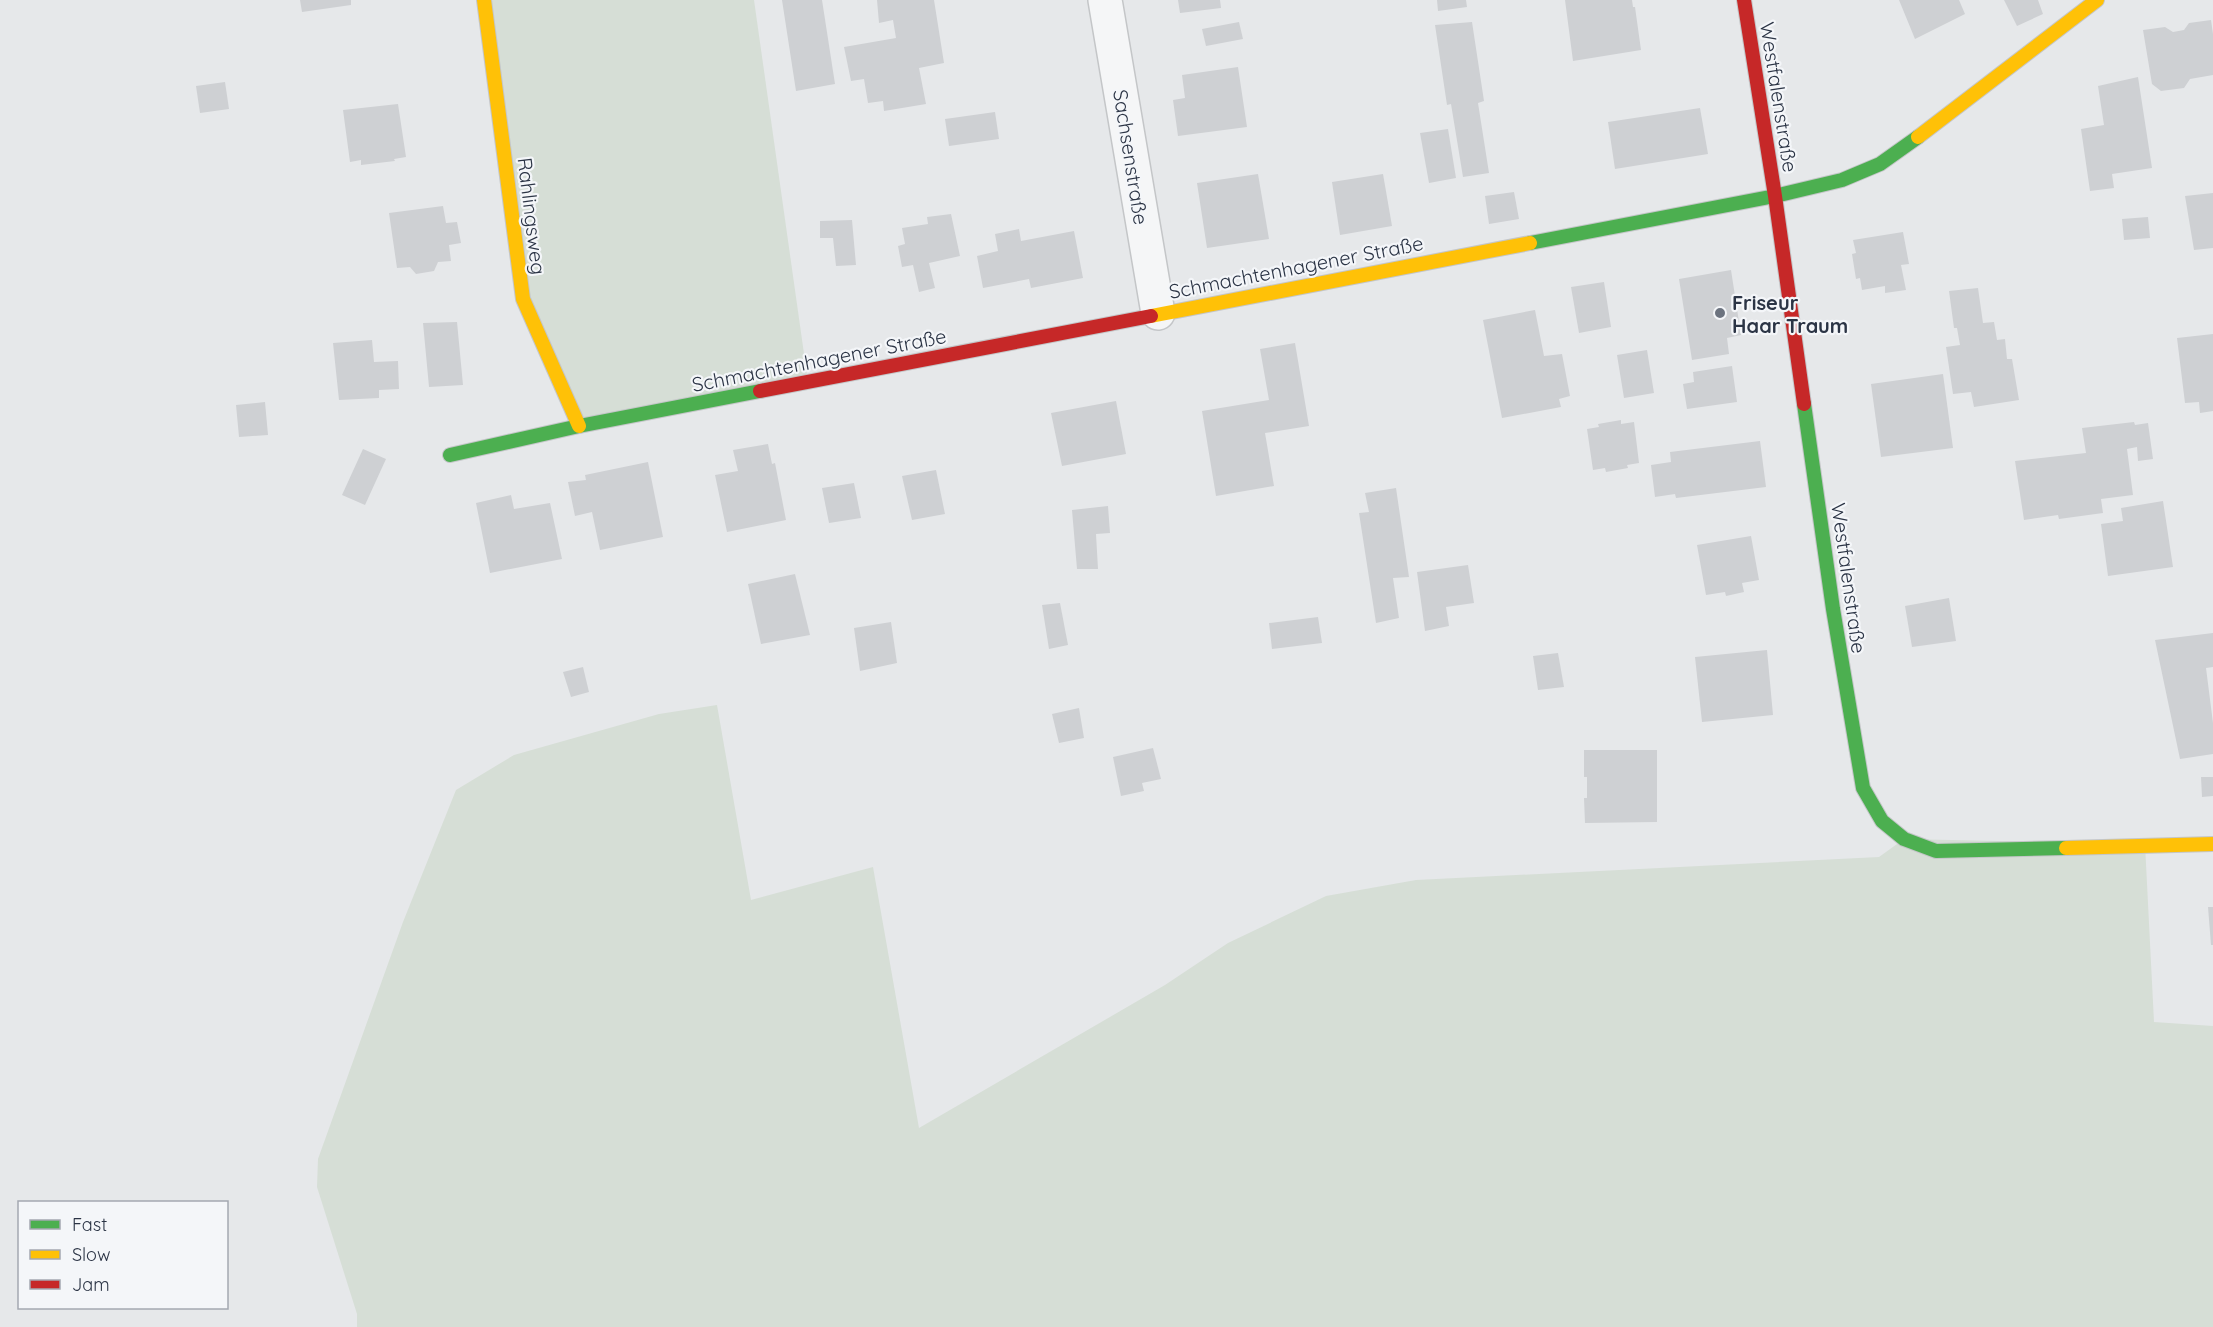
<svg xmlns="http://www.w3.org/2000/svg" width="2213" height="1327" font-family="Quicksand,sans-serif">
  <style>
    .green { fill: #d6ded6 }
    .building { fill: #ced0d3 }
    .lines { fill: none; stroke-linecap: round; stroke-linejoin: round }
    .street-casing { stroke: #c4c6c8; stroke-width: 36 }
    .fast-casing { stroke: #c4c6c8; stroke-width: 16 }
    .slow-casing { stroke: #c4c6c8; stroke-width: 16 }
    .jam-casing { stroke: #c4c6c8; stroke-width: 16 }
    .street { stroke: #f5f6f7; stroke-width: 33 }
    .fast { stroke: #4caf50; stroke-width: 14 }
    .slow { stroke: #ffc107; stroke-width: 14 }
    .jam { stroke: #c62828; stroke-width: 14 }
    .poi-dot { fill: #6c737f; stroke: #f4f6f9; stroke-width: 2 }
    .labels { text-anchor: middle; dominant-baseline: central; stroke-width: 4.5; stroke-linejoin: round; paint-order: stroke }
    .street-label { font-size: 20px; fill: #2b3445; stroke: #f4f6f9 }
    .poi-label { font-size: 20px; font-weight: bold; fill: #2b3445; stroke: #f4f6f9; text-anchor: start }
  </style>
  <rect width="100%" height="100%" fill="#e6e8ea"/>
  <g class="green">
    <path d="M484 0H754L808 382 579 426 523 299Z"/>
    <path d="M717 705 751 900 873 867 919 1128 1165 985 1228 943 1326 896 1416 880 1879 857 1904 839 2145 844 2154 1022 2213 1026V1327H357V1314L317 1187 318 1159 403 922 456 790 514 755 659 714Z"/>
  </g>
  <g class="building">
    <path d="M300 0H351V5L302 12Z"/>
    <path d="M782 0H822L835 84 796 91Z"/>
    <path d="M877 0H934L944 63 919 68 926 104 884 111 883 101 868 103 864 79 851 81 844 47 896 38 893 20 879 23Z"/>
    <path d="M1178 0H1220L1221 8 1180 13Z"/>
    <path d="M1437 0H1466L1467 7 1438 11Z"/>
    <path d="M1565 0H1632L1633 7H1635L1641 50 1573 61Z"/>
    <path d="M1899 0H1959L1965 14 1915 39Z"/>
    <path d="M2004 0H2038L2043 14 2017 26Z"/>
    <path d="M2211 20 2213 34V75L2190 79 2184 88 2161 91 2152 84 2143 30 2165 27 2173 32 2184 30 2189 23Z"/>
    <path d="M1239 22 1243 39 1206 46 1202 29Z"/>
    <path d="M1472 22 1484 101 1478 103 1489 173 1463 177 1451 104 1447 105 1435 25Z"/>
    <path d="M1238 67 1247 127 1178 136 1173 100 1185 98 1182 75Z"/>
    <path d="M2138 77 2152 168 2112 174 2114 188 2090 191 2081 129 2104 125 2098 86Z"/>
    <path d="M225 82 229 109 200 113 196 86Z"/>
    <path d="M398 104 406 157 394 159 395 161 361 165V160L350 162 343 110Z"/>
    <path d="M1700 108 1708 154 1615 169 1608 122Z"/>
    <path d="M995 112 999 139 949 146 945 119Z"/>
    <path d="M1448 129 1456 178 1429 183 1420 133Z"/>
    <path d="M1258 174 1269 239 1207 248 1197 183Z"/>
    <path d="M1383 174 1392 226 1340 235 1332 182Z"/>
    <path d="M1514 192 1519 219 1489 224 1485 196Z"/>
    <path d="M2213 193V248L2194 250 2185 196Z"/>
    <path d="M443 206 446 223 457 222 461 243 449 245 451 261 438 262 434 271 416 274 410 267 397 268 389 213Z"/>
    <path d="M951 214 960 256 929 263 935 288 919 292 913 265 902 267 898 246 905 244 902 228 928 224 927 217Z"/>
    <path d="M2148 217 2150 238 2124 240 2122 219Z"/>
    <path d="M852 220 856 265 836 266 833 238H820V221Z"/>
    <path d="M1019 229 1021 241 1074 231 1083 278 1031 288 1029 279 983 288 977 256 998 251 995 234Z"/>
    <path d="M1903 232 1909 264 1901 265 1906 290 1885 293V286L1862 290 1860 278 1856 279 1852 254 1856 253 1853 240Z"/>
    <path d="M1731 270 1741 335 1727 338 1729 354 1692 360 1679 279Z"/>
    <path d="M1604 282 1611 327 1579 333 1571 287Z"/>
    <path d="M1978 288 1983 323 1994 322 1997 340 2005 339 2007 359H2012L2019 400 1974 407 1971 392 1953 394 1946 347 1960 345 1957 328H1954L1949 291Z"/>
    <path d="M1535 310 1544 356 1562 354 1570 396 1559 399 1561 407 1502 418 1483 320Z"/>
    <path d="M457 322 463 385 429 387 423 323Z"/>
    <path d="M2213 334V411L2200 413 2199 402 2185 403 2177 338Z"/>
    <path d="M372 340 374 362 398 361 399 389 379 390V398L339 400 333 343Z"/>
    <path d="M1295 343 1309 426 1265 433 1274 486 1216 496 1202 411 1269 400 1260 349Z"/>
    <path d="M1647 350 1654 393 1624 398 1617 355Z"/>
    <path d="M1732 366 1737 402 1687 409 1683 384 1694 382 1693 372Z"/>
    <path d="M1943 374 1953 448 1881 457 1871 384Z"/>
    <path d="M1116 401 1126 454 1062 466 1051 413Z"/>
    <path d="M265 402 268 435 239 437 236 405Z"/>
    <path d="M1621 420V424L1634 422 1639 463 1627 465 1628 468 1606 472 1605 468 1593 470 1587 429 1599 427 1598 424Z"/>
    <path d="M2134 422 2135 425 2148 423 2153 459 2138 461 2137 447 2127 449 2133 495 2101 499 2103 513 2059 519 2058 515 2024 520 2015 461 2086 453 2082 428Z"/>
    <path d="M1760 441 1766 487 1676 498 1675 494 1655 497 1651 465 1671 462 1670 452Z"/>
    <path d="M768 444 772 464 775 463 786 520 727 532 715 475 738 471 733 450Z"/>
    <path d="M363 449 386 459 365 505 342 495Z"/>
    <path d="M648 462 663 537 600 550 592 512 575 516 568 482 586 480 585 475Z"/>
    <path d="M936 470 945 514 912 520 902 476Z"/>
    <path d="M854 483 861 518 829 523 822 488Z"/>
    <path d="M1396 488 1409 577 1393 578 1399 618 1376 623 1359 513 1369 512 1365 493Z"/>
    <path d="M511 495 514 509 550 503 562 559 490 573 476 503Z"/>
    <path d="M2163 501 2173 567 2108 576 2101 524 2123 521 2121 508Z"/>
    <path d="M1108 506 1110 533 1096 534 1098 569H1077L1072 510Z"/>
    <path d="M1751 536 1759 580 1742 583 1744 592 1726 596 1725 592 1706 595 1697 545Z"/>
    <path d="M1468 565 1474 603 1446 607 1449 626 1425 631 1417 572Z"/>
    <path d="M795 574 810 635 761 644 748 584Z"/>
    <path d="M1949 598 1956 641 1912 647 1905 606Z"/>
    <path d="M1060 603 1068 645 1049 649 1042 605Z"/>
    <path d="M1318 617 1322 643 1272 649 1269 623Z"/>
    <path d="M891 622 897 663 860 671 854 628Z"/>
    <path d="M2213 633V667L2206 668 2213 723V754L2180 759 2155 640Z"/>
    <path d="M1767 650 1773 715 1702 722 1695 657Z"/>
    <path d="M1558 653 1564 687 1538 690 1533 656Z"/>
    <path d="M583 667 589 692 571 697 563 672Z"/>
    <path d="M1079 708 1084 738 1059 743 1052 714Z"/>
    <path d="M1153 748 1161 779 1142 783 1144 791 1121 796 1113 757Z"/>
    <path d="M1584 750H1657V822L1585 823 1584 798H1587V777H1584Z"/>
    <path d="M2201 777H2213V796L2202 797Z"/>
    <path d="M2208 907H2213V945H2211Z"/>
  </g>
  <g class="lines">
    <defs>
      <path id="street" d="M1105 0 1158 313"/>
      <g id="fast">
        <path d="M1530 243 1775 196 1842 180 1880 164 1918 137"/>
        <path d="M1804 404 1833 609 1863 788 1882 821 1904 839 1936 851 2066 848"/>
        <path d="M450 455 579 426 760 391"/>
      </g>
      <g id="slow">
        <path d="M484 0 523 299 579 426"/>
        <path d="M1918 137 2097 0"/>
        <path d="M1151 316 1530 243"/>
        <path d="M2066 848 2213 844"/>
      </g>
      <g id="jam">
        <path d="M1744 0 1775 196 1804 404"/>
        <path d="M760 391 1151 316"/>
      </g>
    </defs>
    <use href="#street" class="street-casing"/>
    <use href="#fast" class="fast-casing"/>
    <use href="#slow" class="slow-casing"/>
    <use href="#jam" class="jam-casing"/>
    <use href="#street" class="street"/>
    <use href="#fast" class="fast"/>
    <use href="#slow" class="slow"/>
    <use href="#jam" class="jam"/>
  </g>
  <circle class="poi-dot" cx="1720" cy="313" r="6"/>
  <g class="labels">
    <g class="street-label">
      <text transform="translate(1779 97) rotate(81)">Westfalenstraße</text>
      <text transform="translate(1131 157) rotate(81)">Sachsenstraße</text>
      <text transform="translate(532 216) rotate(83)">Rahlingsweg</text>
      <text transform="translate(1296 267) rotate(-11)">Schmachtenhagener Straße</text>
      <text transform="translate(819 360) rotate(-11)">Schmachtenhagener Straße</text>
      <text transform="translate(1849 578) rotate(82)">Westfalenstraße</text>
    </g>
    <g class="poi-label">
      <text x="1732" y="302">Friseur<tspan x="1732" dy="23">Haar Traum</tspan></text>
    </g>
  </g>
  <rect x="18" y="1201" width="210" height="108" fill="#f4f6f9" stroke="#a4a8b1" stroke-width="1.5"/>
  <rect x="30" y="1220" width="30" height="9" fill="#4caf50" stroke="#a4a8b1" stroke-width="1.5"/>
  <text x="72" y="1231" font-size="18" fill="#2b3445">Fast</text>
  <rect x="30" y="1250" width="30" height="9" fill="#ffc107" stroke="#a4a8b1" stroke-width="1.5"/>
  <text x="72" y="1261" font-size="18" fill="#2b3445">Slow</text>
  <rect x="30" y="1280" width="30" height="9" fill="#c62828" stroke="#a4a8b1" stroke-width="1.5"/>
  <text x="72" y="1291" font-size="18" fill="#2b3445">Jam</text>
</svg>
